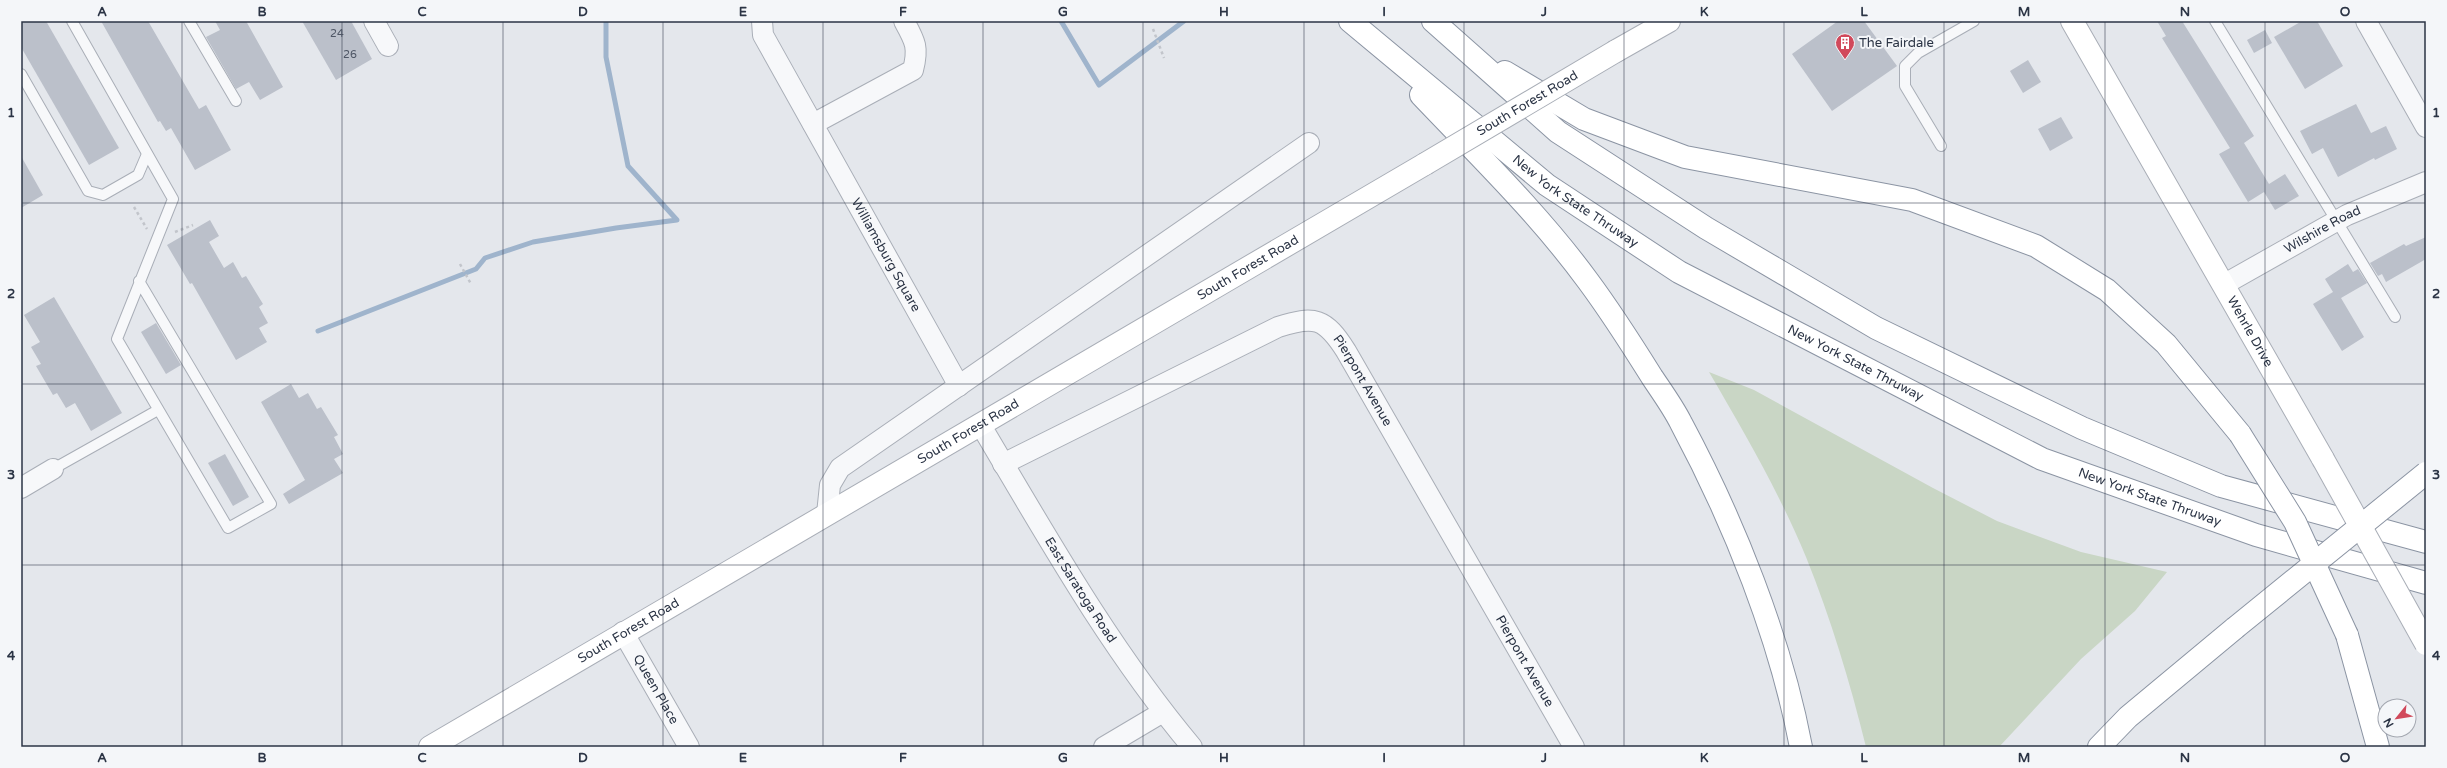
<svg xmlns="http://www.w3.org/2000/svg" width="2447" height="768" font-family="'Varela Round',sans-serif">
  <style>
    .green { fill: #c9d6c5 }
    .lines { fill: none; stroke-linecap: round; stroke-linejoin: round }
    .stream { stroke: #9fb4cc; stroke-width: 5 }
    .building { fill: #bbc0ca }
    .lane-casing { stroke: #a9aeb7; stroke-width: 12 }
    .street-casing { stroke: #a9aeb7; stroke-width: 22 }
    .secondary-casing { stroke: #a9aeb7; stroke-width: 24 }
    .highway-casing { stroke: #8b94a3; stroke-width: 24 }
    .path { stroke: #c2c5cb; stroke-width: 2.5; stroke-dasharray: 3 3; stroke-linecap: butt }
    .lane { stroke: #f7f8fa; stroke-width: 10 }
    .street { stroke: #f7f8fa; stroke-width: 20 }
    .secondary { stroke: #fff; stroke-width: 22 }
    .highway { stroke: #fff; stroke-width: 22 }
    .secondary-bridge-casing { stroke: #a9aeb7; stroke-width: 24; stroke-linecap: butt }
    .highway-bridge-casing { stroke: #8b94a3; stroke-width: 24; stroke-linecap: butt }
    .secondary-bridge { stroke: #fff; stroke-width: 22 }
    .highway-bridge { stroke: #fff; stroke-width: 22 }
    .grid { fill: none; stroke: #2b3445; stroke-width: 1; stroke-opacity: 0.55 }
    .labels { text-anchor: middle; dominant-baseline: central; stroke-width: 4; stroke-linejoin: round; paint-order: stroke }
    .number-label { font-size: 11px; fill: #4f5766 }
    .poi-label { font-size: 13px; fill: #2b3445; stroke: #f4f6f9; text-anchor: start }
    .street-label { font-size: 13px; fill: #2b3445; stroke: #f4f6f9 }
    .neatline { fill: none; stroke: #2b3445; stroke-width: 1.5 }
    .grid-label { font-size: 13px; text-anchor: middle; font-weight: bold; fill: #2b3445 }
  </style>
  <rect width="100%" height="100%" fill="#e4e7ec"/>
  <path class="green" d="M1709 372 1754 390 1933 488 1997 521 2081 552 2167 572 2135 611 2081 659 1999 747H1866C1850 682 1831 619 1806 557 1779 492 1744 432 1709 372Z"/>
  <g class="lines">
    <g class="stream">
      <path d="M1061 21 1099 85 1184 21"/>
      <path d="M318 331 476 269 485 258 533 242 616 228 677 220 628 166 606 57V21"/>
    </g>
  </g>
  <g class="building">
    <path d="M21 21H46L119 148 89 165 21 47Z"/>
    <path d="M101 21H148L199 109 206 105 231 150 195 170 171 128 166 131 160 121 158 122Z"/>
    <path d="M215 21H246L283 87 260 100 249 82 236 89 206 37 220 30Z"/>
    <path d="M302 21H351L372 59 336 80Z"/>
    <path d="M1838 21H1864L1897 66 1832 111 1792 54Z"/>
    <path d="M2157 21H2182L2254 136 2244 143 2269 184 2285 174 2299 196 2275 210 2264 192 2248 202 2219 154 2230 148 2162 38 2166 36Z"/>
    <path d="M2302 21H2317L2343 66 2305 89 2274 37Z"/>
    <path d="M2265 30 2272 43 2254 53 2247 40Z"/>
    <path d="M2028 60 2041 82 2023 93 2010 71Z"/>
    <path d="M2356 104 2371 133 2386 126 2397 149 2375 160 2374 158 2338 177 2323 148 2312 154 2300 131Z"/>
    <path d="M2061 117 2073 138 2050 151 2038 129Z"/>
    <path d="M21 156 43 195 21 208Z"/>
    <path d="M210 220 219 236 209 242 224 268 233 262 242 278 246 276 263 304 259 307 268 323 259 328 267 342 236 360 192 283 190 284 167 245Z"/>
    <path d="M2426 237V259L2386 282 2382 274 2378 276 2370 263 2404 244 2406 246Z"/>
    <path d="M2348 264 2353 272 2358 269 2367 283 2341 298 2364 337 2342 351 2313 304 2333 292 2325 279Z"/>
    <path d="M54 297 122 413 91 431 75 403 66 408 57 393 53 395 36 366 41 364 31 347 40 342 24 315Z"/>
    <path d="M156 323 181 365 166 374 141 332Z"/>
    <path d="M291 384 299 398 308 393 317 409 321 407 338 435 334 437 343 454 334 459 343 473 289 504 283 494 305 480 261 402Z"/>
    <path d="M225 454 249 497 233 506 208 463Z"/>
  </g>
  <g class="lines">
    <defs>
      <g id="lane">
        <path d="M72 21 173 199 117 339 228 528 271 504 139 281"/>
        <path d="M189 21 236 101"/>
        <path d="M2215 21 2395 317"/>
        <path d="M21 74 88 191 103 195 138 175 147 154"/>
        <path d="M1941 146 1905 86V66L1918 53 1974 21"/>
        <path d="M53 469 158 410"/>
      </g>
      <g id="street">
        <path d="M374 21 388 46"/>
        <path id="s1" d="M762 21 763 35 959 386"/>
        <path d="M2366 21 2426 127"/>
        <path d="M813 124 913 70C919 47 915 41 904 21"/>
        <path id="s2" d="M2223 285 2347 215 2426 182"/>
        <path id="s3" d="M980 424C1046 535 1109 648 1192 747"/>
        <path id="s4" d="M1003 464 1278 327C1315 315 1325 318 1346 351L1574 747"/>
        <path d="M21 488 53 469"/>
        <path d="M827 514 830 485 840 468 1309 143"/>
        <path id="s5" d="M623 632 689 747"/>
        <path d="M1104 747 1163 712"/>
      </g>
      <g id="secondary">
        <path id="s6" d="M2072 21 2323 459"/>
        <path d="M1616 51 1669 21"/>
        <path id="s7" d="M430 747 1425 164"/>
      </g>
      <g id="highway">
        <path id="s8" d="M1350 21 1547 185 1679 272 2042 459 2256 535 2426 583"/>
        <path d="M1433 21 1558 132 1706 228 1876 328 2082 428 2221 486 2426 542"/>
        <path d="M1505 72 1584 119 1685 157 1912 200 2036 246 2107 290 2166 344 2240 434"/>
        <path d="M1421 95C1478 155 1539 214 1588 281 1611 312 1632 345 1652 377 1662 392 1673 407 1681 423 1734 522 1780 637 1801 747"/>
        <path d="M2347 635 2378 747"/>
        <path d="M2099 747 2128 717 2235 628"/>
      </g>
    </defs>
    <use href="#lane" class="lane-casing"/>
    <use href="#street" class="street-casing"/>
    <use href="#secondary" class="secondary-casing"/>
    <use href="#highway" class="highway-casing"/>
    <g class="path">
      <path d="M1153 29 1164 58"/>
      <path d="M134 207 147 229"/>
      <path d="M175 232 193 225"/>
      <path d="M460 264 471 284"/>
    </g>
    <use href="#lane" class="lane"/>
    <use href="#street" class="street"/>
    <use href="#secondary" class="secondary"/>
    <use href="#highway" class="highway"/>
    <defs>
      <g id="secondary-bridge">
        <path id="s9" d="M1425 164 1616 51"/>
        <path d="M2323 459 2426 644"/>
      </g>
      <g id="highway-bridge">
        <path d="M2240 434 2295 522 2347 635"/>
        <path d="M2235 628 2426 473"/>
      </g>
    </defs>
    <use href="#secondary-bridge" class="secondary-bridge-casing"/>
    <use href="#highway-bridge" class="highway-bridge-casing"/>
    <use href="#secondary-bridge" class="secondary-bridge"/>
    <use href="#highway-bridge" class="highway-bridge"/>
  </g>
  <path class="grid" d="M182 21V747M342 21V747M503 21V747M663 21V747M823 21V747M983 21V747M1143 21V747M1304 21V747M1464 21V747M1624 21V747M1784 21V747M1944 21V747M2105 21V747M2265 21V747M21 203H2426M21 384H2426M21 565H2426"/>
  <defs>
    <symbol id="building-pin" viewBox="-11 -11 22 30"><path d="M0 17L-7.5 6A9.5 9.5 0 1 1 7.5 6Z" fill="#d1495b" stroke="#f4f6f9"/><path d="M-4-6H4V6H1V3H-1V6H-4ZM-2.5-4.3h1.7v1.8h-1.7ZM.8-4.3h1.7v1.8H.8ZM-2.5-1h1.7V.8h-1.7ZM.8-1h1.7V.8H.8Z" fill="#fff"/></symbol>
  </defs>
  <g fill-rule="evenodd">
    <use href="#building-pin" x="1834" y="32" width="22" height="30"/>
  </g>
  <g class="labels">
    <g class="number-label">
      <text x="337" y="33">24</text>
      <text x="350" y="54">26</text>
    </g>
    <g class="poi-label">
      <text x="1859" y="43">The Fairdale</text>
    </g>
    <g class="street-label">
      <text stroke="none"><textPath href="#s9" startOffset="119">South Forest Road</textPath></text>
      <text stroke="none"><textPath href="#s8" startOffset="289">New York State Thruway</textPath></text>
      <text stroke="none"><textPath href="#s2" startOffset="114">Wilshire Road</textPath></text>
      <text stroke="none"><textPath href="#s1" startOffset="266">Williamsburg Square</textPath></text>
      <text stroke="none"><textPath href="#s7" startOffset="948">South Forest Road</textPath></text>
      <text stroke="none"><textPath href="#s6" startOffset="358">Wehrle Drive</textPath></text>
      <text stroke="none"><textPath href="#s8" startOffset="613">New York State Thruway</textPath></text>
      <text stroke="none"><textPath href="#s4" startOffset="423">Pierpont Avenue</textPath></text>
      <text stroke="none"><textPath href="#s7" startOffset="624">South Forest Road</textPath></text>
      <text stroke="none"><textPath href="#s8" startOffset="937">New York State Thruway</textPath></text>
      <text stroke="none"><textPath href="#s3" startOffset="194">East Saratoga Road</textPath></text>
      <text stroke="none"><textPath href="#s7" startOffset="230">South Forest Road</textPath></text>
      <text stroke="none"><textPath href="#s4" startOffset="747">Pierpont Avenue</textPath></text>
      <text stroke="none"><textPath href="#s5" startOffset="66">Queen Place</textPath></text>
    </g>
  </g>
  <rect width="2447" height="768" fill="none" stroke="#f4f6f9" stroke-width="44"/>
  <g transform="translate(2397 718) rotate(240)"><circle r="19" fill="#f4f6f9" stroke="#a4a8b1"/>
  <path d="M0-3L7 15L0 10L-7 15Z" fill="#d1495b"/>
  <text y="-6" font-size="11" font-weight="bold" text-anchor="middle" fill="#2b3445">N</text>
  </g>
  <rect x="22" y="22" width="2403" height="724" class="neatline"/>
  <g class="grid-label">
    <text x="102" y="16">A</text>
    <text x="262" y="16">B</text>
    <text x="422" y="16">C</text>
    <text x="583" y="16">D</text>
    <text x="743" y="16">E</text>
    <text x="903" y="16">F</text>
    <text x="1063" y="16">G</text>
    <text x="1224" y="16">H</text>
    <text x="1384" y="16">I</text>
    <text x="1544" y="16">J</text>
    <text x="1704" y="16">K</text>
    <text x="1864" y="16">L</text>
    <text x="2024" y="16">M</text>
    <text x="2185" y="16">N</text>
    <text x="2345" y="16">O</text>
    <text x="11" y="117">1</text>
    <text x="2436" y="117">1</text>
    <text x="11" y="298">2</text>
    <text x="2436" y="298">2</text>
    <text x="11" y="479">3</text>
    <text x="2436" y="479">3</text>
    <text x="11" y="660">4</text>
    <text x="2436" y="660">4</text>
    <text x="102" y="762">A</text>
    <text x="262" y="762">B</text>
    <text x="422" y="762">C</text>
    <text x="583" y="762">D</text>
    <text x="743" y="762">E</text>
    <text x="903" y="762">F</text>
    <text x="1063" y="762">G</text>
    <text x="1224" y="762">H</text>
    <text x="1384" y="762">I</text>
    <text x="1544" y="762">J</text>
    <text x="1704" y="762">K</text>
    <text x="1864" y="762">L</text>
    <text x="2024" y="762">M</text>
    <text x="2185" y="762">N</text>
    <text x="2345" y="762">O</text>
  </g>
</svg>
